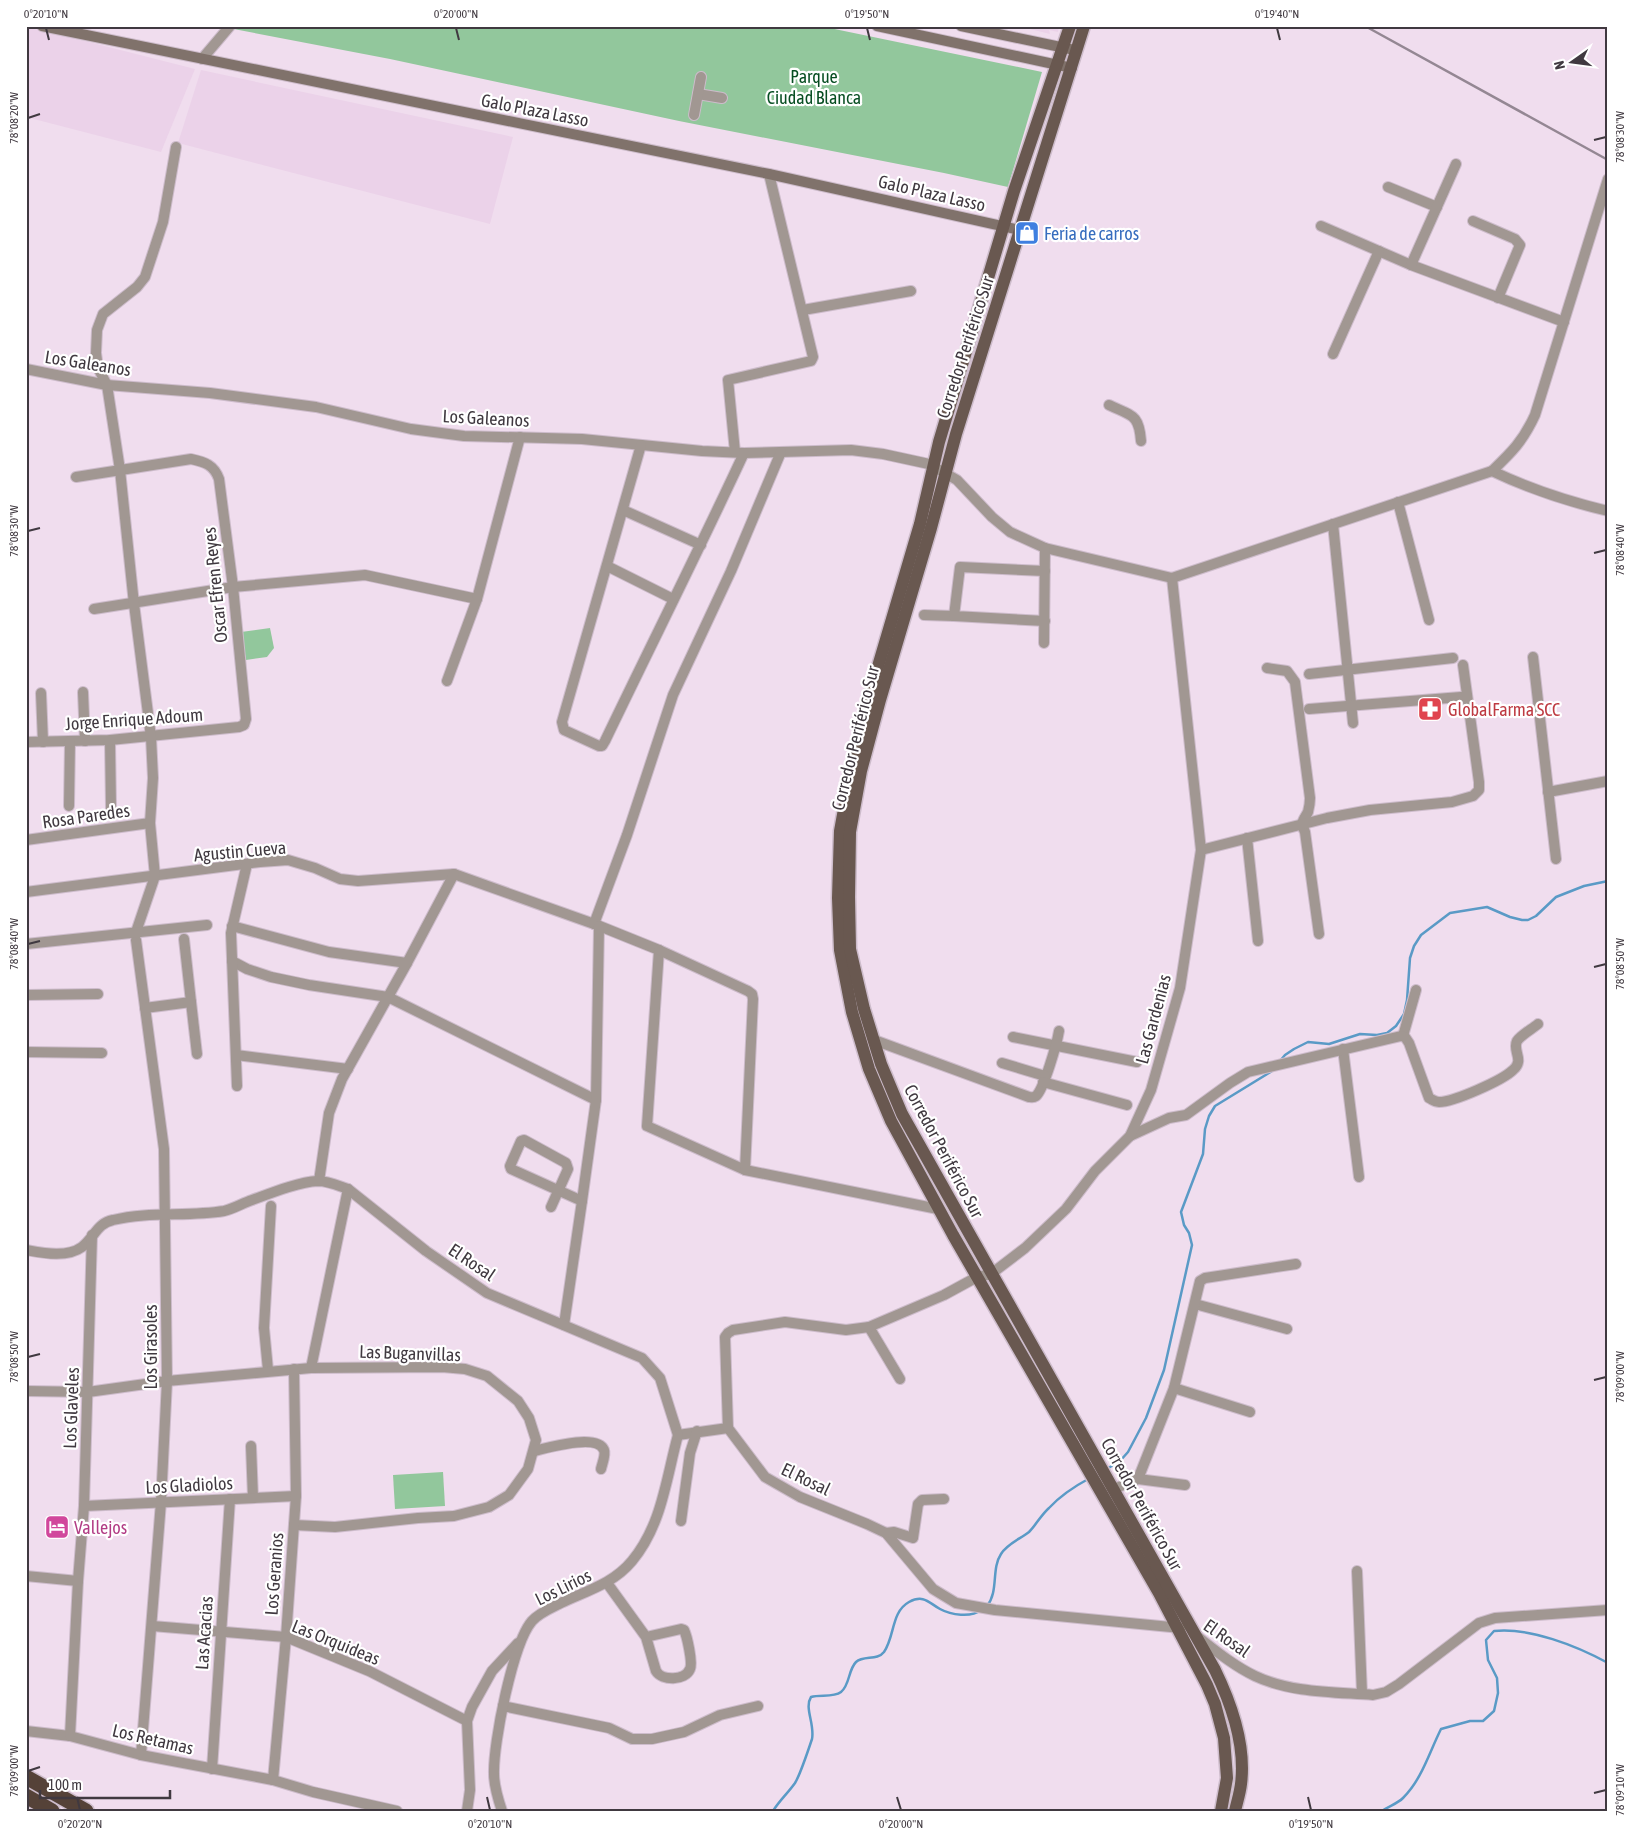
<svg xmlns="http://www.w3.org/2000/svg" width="1634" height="1837" font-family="'Asap Condensed',sans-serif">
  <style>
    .built { fill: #ebd2e9 }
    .green { fill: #92c79c }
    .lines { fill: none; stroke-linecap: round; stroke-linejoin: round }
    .stream { stroke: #5a9ac6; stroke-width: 2.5 }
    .street-casing { stroke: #cdbccb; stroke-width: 12 }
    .secondary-casing { stroke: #cdbccb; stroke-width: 12 }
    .primary-casing { stroke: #cdbccb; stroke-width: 15 }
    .highway-casing { stroke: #cdbccb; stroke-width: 18 }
    .street { stroke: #a19792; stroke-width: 10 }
    .secondary { stroke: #80726b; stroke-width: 10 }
    .primary { stroke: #695850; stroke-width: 12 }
    .highway { stroke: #554238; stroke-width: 15 }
    .rail { stroke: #948793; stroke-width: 2.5 }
    .ticks { fill: none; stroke: #403940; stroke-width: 2 }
    .labels { text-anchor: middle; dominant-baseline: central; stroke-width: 4.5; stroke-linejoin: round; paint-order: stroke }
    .park-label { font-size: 18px; fill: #074e22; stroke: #fff }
    .street-label { font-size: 18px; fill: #403940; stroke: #fff }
    .shop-label { font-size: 18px; fill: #366cbe; stroke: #fff; text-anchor: start }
    .health-label { font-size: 18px; fill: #be3a42; stroke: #fff; text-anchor: start }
    .hotel-label { font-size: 18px; fill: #b23c85; stroke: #fff; text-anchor: start }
    .neatline { fill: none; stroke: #403940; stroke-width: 2 }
    .ticks-label { font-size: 12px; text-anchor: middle; fill: #403940 }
  </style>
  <rect width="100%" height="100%" fill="#f0ddee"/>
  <g class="built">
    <path d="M26 26 195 69 161 152 26 117Z"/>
    <path d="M1018 26H1059L1058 32 1049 30 1050 34Z"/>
    <path d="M201 70 513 137 490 224 178 143Z"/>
  </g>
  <g class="green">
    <path d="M218 26H820L1042 72 1008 187 944 173 679 121 390 59Z"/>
    <path d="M270 628 274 648 267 657 246 660 241 632Z"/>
    <path d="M443 1472 445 1506 395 1509 393 1475Z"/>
  </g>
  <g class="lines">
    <g class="stream">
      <path d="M1280 1061 1285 1055 1294 1049 1308 1042 1329 1044 1360 1034 1377 1035 1387 1033 1396 1026 1404 1014 1407 1000 1410 958 1414 946 1421 935 1450 913 1487 907 1510 917 1522 920H1528L1536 916 1556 897 1584 886 1608 881"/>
      <path d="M1105 1470 1120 1461 1128 1452 1146 1418 1164 1370 1192 1245 1189 1233 1184 1225 1181 1212 1203 1154 1205 1129 1209 1116 1215 1106 1272 1071"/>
      <path d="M987 1606C999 1591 991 1569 1001 1554 1007 1544 1020 1539 1029 1532 1036 1525 1041 1515 1049 1508 1060 1496 1075 1486 1090 1478"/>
      <path d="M773 1811C779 1801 788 1793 795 1783 800 1775 809 1748 812 1739 815 1724 804 1708 811 1697 820 1694 833 1698 841 1692 850 1685 848 1670 856 1662 864 1655 877 1661 884 1652 895 1636 891 1612 909 1602 924 1594 929 1603 940 1609 951 1615 971 1618 981 1610"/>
      <path d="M1382 1811C1389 1806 1397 1804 1403 1798 1422 1779 1429 1753 1441 1729L1470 1721H1483L1494 1711 1498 1693 1497 1678 1488 1660 1486 1640 1494 1631C1529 1627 1577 1646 1608 1663"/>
    </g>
    <defs>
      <g id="street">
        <path d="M202 59 230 26"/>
        <path d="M698 94 722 98"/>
        <path d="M694 115 701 77"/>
        <path d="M1388 187 1437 207"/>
        <path d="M1473 221 1515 239 1520 245 1498 298"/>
        <path d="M1321 226 1411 265 1564 322"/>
        <path d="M1411 265 1456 164"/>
        <path d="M803 310 911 291"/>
        <path d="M1333 354 1379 251"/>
        <path d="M26 369 107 385 210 393 316 407 411 429 464 436 582 439 702 451 744 453 851 450 883 454 929 464 957 480 992 517 1010 532 1045 548 1172 578 1492 471C1530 489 1566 501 1608 511"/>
        <path d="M1109 405C1132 416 1139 414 1141 441"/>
        <path d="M641 445 562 722 564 730 599 746H602L605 741C651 645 699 550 744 453"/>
        <path d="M735 452 728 380 811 361 813 357 769 174"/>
        <path d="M1492 471C1512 452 1523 441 1535 415L1608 179"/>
        <path d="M1398 502 1429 620"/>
        <path d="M623 510 701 545"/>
        <path d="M1333 524 1353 723"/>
        <path d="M607 566 673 599"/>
        <path d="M94 609 233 587 365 575 477 599"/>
        <path d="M924 615 954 616"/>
        <path d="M1045 621 954 616 960 567 1045 571"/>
        <path d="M1044 643 1045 548"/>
        <path d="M1533 657 1556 859"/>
        <path d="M1267 668 1287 671 1295 682 1310 798C1310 802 1309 808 1308 812 1303 821 1300 822 1305 832L1319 934"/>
        <path d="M1309 674 1453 658"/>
        <path d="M447 681 477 599 520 437"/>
        <path d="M83 692 85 741"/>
        <path d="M41 693 43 742"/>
        <path d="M1309 709 1461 697"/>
        <path d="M110 740 111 808"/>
        <path d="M26 742 110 740 239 727 244 725 246 719 233 587 219 479C214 465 205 462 191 459L76 477"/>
        <path d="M1548 792 1608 781"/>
        <path d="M69 806 70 741"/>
        <path d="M1247 838 1258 941"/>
        <path d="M26 840 150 823"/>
        <path d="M1201 850 1327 818 1370 810 1452 802 1473 796 1479 790V782L1463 665"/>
        <path d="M26 892 260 862 288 860 315 868 340 879 358 881 454 874 597 925 659 950 647 1126 745 1170 938 1209"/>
        <path d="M594 924 627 835 673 695 731 571 781 452"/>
        <path d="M232 926 329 952 407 963"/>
        <path d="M136 932 155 876 150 823 153 778 151 737 134 604 120 470 107 385 98 368 96 353 97 330 103 314 137 287 145 277 163 222 176 147"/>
        <path d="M136 940 164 1149 167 1381 161 1502 141 1755"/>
        <path d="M26 944 207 925"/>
        <path d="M659 950 748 991 752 994 753 999 745 1170"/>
        <path d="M232 961 247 969 271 977 309 985 388 997 596 1100"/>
        <path d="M26 995 98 994"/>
        <path d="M191 1002 197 1054"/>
        <path d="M145 1008 191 1002 184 939"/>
        <path d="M1403 1036 1416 990"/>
        <path d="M1013 1037 1137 1062"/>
        <path d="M874 1040 1029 1097C1033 1097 1033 1098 1036 1096 1044 1089 1057 1043 1059 1031"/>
        <path d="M1343 1049 1359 1177"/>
        <path d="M26 1052 102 1053"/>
        <path d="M236 1055 348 1069"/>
        <path d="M1002 1063 1045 1076"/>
        <path d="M1043 1082 1127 1105"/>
        <path d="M237 1086 231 933 247 864"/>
        <path d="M1130 1136 1169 1118 1186 1115 1230 1083 1248 1072 1401 1036 1405 1037 1409 1043 1429 1098C1433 1100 1435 1102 1439 1102 1454 1102 1503 1080 1513 1070 1525 1060 1512 1051 1517 1041 1521 1035 1532 1029 1538 1024"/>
        <path d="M319 1181 329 1113 342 1079 407 963 454 874"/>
        <path d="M582 1201 596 1100 599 926"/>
        <path d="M551 1207 568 1169 566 1163 524 1140 521 1141 510 1166 511 1169 582 1201 564 1325"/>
        <path d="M26 1250C43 1253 67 1258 82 1247 94 1238 97 1223 113 1220 149 1211 187 1217 224 1211 233 1209 243 1203 252 1200 271 1193 298 1182 318 1181 328 1181 339 1186 348 1189L426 1251 487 1293 642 1358 660 1378 678 1435 728 1428 765 1477 800 1497 867 1524 886 1533 933 1589 956 1603 995 1610 1181 1628"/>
        <path d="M1195 1304 1287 1329"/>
        <path d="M869 1327 900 1379"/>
        <path d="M311 1368 348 1189"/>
        <path d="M268 1370 264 1328 271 1206"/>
        <path d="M1174 1388 1250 1412"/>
        <path d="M26 1391 88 1392 167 1381 311 1368 442 1367 465 1369 487 1376 518 1401 529 1418 536 1440 528 1469 509 1495 489 1507 454 1516 418 1518 335 1527 294 1525"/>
        <path d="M728 1428 725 1337 728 1333 733 1330 785 1322 846 1330 869 1327 944 1295 977 1277 991 1274 1025 1248 1066 1209 1095 1171 1130 1136 1151 1090 1180 988 1201 850 1172 578"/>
        <path d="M251 1446 253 1498"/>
        <path d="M534 1451C547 1448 597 1433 604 1450 606 1455 602 1464 601 1469"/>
        <path d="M1138 1479 1185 1485"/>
        <path d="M1114 1489 1138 1479 1174 1388 1200 1281 1205 1278 1296 1264"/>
        <path d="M84 1506 296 1496"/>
        <path d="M681 1521 690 1453 697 1431"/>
        <path d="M886 1533 894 1532 913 1538 918 1504 922 1500 944 1499"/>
        <path d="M1357 1571 1362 1694"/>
        <path d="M26 1576 78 1581"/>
        <path d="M607 1583 646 1637 656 1671C662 1681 685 1681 690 1669 693 1663 687 1636 684 1630L681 1629 646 1637"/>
        <path d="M152 1626 286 1637 369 1671 467 1721"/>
        <path d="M1198 1637C1216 1651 1234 1666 1255 1676 1291 1693 1334 1692 1373 1695L1386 1692 1399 1684 1479 1623 1495 1618 1608 1610"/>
        <path d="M503 1706 609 1728 632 1739H652L684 1732 720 1715 758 1706"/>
        <path d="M26 1731 70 1736 141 1755 273 1780 313 1792 397 1811"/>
        <path d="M70 1736 78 1581 84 1506 92 1235"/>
        <path d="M212 1769 230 1499"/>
        <path d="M273 1780 286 1637 296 1496 294 1369"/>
        <path d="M467 1811 470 1790 467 1721 472 1707 492 1671 518 1643"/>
        <path d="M502 1811C498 1799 494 1786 494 1774 493 1743 513 1643 532 1621 539 1613 551 1608 561 1603 586 1591 613 1584 632 1561 662 1525 666 1479 678 1435"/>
      </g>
      <g id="secondary">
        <path d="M42 26 769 174 1020 230"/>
        <path d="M877 26 1072 68"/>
        <path d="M961 26 1070 49"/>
      </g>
      <g id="primary">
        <path d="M1070 26 1014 191 939 442 920 524 869 697 852 765 840 831 838 898 840 950 852 1012 869 1069 891 1121 953 1235 1159 1593 1207 1685 1215 1704 1224 1738 1227 1778 1221 1811"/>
        <path d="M1084 26 956 434 931 528 880 700 861 771 850 832 849 897 850 949 864 1009 881 1064 902 1114 1215 1670C1232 1705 1246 1745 1241 1784 1240 1793 1237 1802 1235 1811"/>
      </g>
      <g id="highway">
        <path d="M26 1777 86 1811"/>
        <path d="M26 1796 52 1811"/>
      </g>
    </defs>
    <use href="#street" class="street-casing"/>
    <use href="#secondary" class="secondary-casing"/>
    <use href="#primary" class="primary-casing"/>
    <use href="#highway" class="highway-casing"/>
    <use href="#street" class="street"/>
    <use href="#secondary" class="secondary"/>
    <use href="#primary" class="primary"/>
    <use href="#highway" class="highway"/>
    <path class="rail" d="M1365 26 1608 160"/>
  </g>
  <path class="ticks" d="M46 28 49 40M456 28 459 40M867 28 870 40M1277 28 1280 40M28 118 40 114M1594 140 1606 137M28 531 40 528M1594 553 1606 550M28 944 40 941M1594 967 1606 964M28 1357 40 1354M1594 1380 1606 1377M28 1771 40 1767M1594 1793 1606 1790M77 1797 80 1810M487 1797 490 1810M897 1797 901 1810M1308 1797 1311 1810"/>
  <defs>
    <symbol id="shop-square" viewBox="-11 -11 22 22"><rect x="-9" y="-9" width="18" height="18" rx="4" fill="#3f7fe0" stroke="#fff"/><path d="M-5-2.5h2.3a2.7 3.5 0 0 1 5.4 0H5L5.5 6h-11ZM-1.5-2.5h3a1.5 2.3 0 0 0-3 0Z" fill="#fff"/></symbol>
    <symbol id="pharmacy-square" viewBox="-11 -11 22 22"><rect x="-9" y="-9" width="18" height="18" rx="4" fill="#e0444e" stroke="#fff"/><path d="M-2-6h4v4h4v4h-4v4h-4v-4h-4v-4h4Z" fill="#fff"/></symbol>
    <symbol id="hotel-square" viewBox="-11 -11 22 22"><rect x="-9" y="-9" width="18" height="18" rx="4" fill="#d1479c" stroke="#fff"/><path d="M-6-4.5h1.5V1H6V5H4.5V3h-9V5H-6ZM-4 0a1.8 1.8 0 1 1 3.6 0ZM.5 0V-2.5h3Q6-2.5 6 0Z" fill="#fff"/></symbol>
  </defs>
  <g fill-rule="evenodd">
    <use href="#shop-square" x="1013" y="219" width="28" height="28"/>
    <use href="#pharmacy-square" x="1416" y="695" width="28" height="28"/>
    <use href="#hotel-square" x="43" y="1513" width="28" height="28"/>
  </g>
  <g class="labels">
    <g class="park-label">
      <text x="814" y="76">Parque<tspan x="814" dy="21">Ciudad Blanca</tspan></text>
    </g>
    <g class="street-label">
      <text transform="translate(535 110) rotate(11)">Galo Plaza Lasso</text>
      <text transform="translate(932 193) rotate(13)">Galo Plaza Lasso</text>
      <text transform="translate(965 347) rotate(-72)">Corredor Periférico Sur</text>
      <text transform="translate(88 363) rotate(9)">Los Galeanos</text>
      <text transform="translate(486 418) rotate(3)">Los Galeanos</text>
      <text transform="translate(215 585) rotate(-96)">Oscar Efren Reyes</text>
      <text transform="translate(134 719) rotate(-4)">Jorge Enrique Adoum</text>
      <text transform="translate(855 738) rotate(-76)">Corredor Periférico Sur</text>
      <text transform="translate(86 816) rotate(-8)">Rosa Paredes</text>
      <text transform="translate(240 851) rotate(-5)">Agustin Cueva</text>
      <text transform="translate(1153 1019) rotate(-75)">Las Gardenias</text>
      <text transform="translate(944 1151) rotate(62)">Corredor Periférico Sur</text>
      <text transform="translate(472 1262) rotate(34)">El Rosal</text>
      <text transform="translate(150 1347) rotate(-90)">Los Girasoles</text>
      <text transform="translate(410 1353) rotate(2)">Las Buganvillas</text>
      <text transform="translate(71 1408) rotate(-88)">Los Glaveles</text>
      <text transform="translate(806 1479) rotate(26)">El Rosal</text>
      <text transform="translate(189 1485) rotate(-3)">Los Gladiolos</text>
      <text transform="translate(1142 1504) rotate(61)">Corredor Periférico Sur</text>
      <text transform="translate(274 1574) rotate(-86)">Los Geranios</text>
      <text transform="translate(563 1587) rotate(-26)">Los Lirios</text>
      <text transform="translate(204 1633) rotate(-86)">Las Acacias</text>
      <text transform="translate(1227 1638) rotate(35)">El Rosal</text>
      <text transform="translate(336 1642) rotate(22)">Las Orquideas</text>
      <text transform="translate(153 1739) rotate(13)">Los Retamas</text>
    </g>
    <g class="shop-label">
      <text x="1044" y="233">Feria de carros</text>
    </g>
    <g class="health-label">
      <text x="1448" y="709">GlobalFarma SCC</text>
    </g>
    <g class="hotel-label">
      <text x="74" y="1527">Vallejos</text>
    </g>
  </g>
  <rect width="1634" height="1837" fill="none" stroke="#ffffff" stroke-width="55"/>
  <g transform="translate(1572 62) rotate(256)" stroke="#ffffff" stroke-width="4" paint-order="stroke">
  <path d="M0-4L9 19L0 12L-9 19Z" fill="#403940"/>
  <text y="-8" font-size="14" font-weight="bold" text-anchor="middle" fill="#403940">N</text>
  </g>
  <path d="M40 1790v8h130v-8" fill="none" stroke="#403940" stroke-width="2.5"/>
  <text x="48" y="1790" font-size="15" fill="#403940" stroke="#ffffff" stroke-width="4" paint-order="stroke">100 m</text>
  <rect x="28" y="28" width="1578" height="1782" class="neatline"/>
  <g class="ticks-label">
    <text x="46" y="18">0°20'10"N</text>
    <text x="456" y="18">0°20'00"N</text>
    <text x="867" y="18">0°19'50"N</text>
    <text x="1277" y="18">0°19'40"N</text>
    <text transform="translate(14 118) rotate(-90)" y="4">78°08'20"W</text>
    <text transform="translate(1620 137) rotate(-90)" y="4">78°08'30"W</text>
    <text transform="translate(14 531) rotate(-90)" y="4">78°08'30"W</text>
    <text transform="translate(1620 550) rotate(-90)" y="4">78°08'40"W</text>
    <text transform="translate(14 944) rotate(-90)" y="4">78°08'40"W</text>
    <text transform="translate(1620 964) rotate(-90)" y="4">78°08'50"W</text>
    <text transform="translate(14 1357) rotate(-90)" y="4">78°08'50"W</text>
    <text transform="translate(1620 1377) rotate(-90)" y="4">78°09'00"W</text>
    <text transform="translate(14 1771) rotate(-90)" y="4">78°09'00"W</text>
    <text transform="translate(1620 1790) rotate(-90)" y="4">78°09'10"W</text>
    <text x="80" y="1828">0°20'20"N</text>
    <text x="490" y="1828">0°20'10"N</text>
    <text x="901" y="1828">0°20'00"N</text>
    <text x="1311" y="1828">0°19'50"N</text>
  </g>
</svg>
